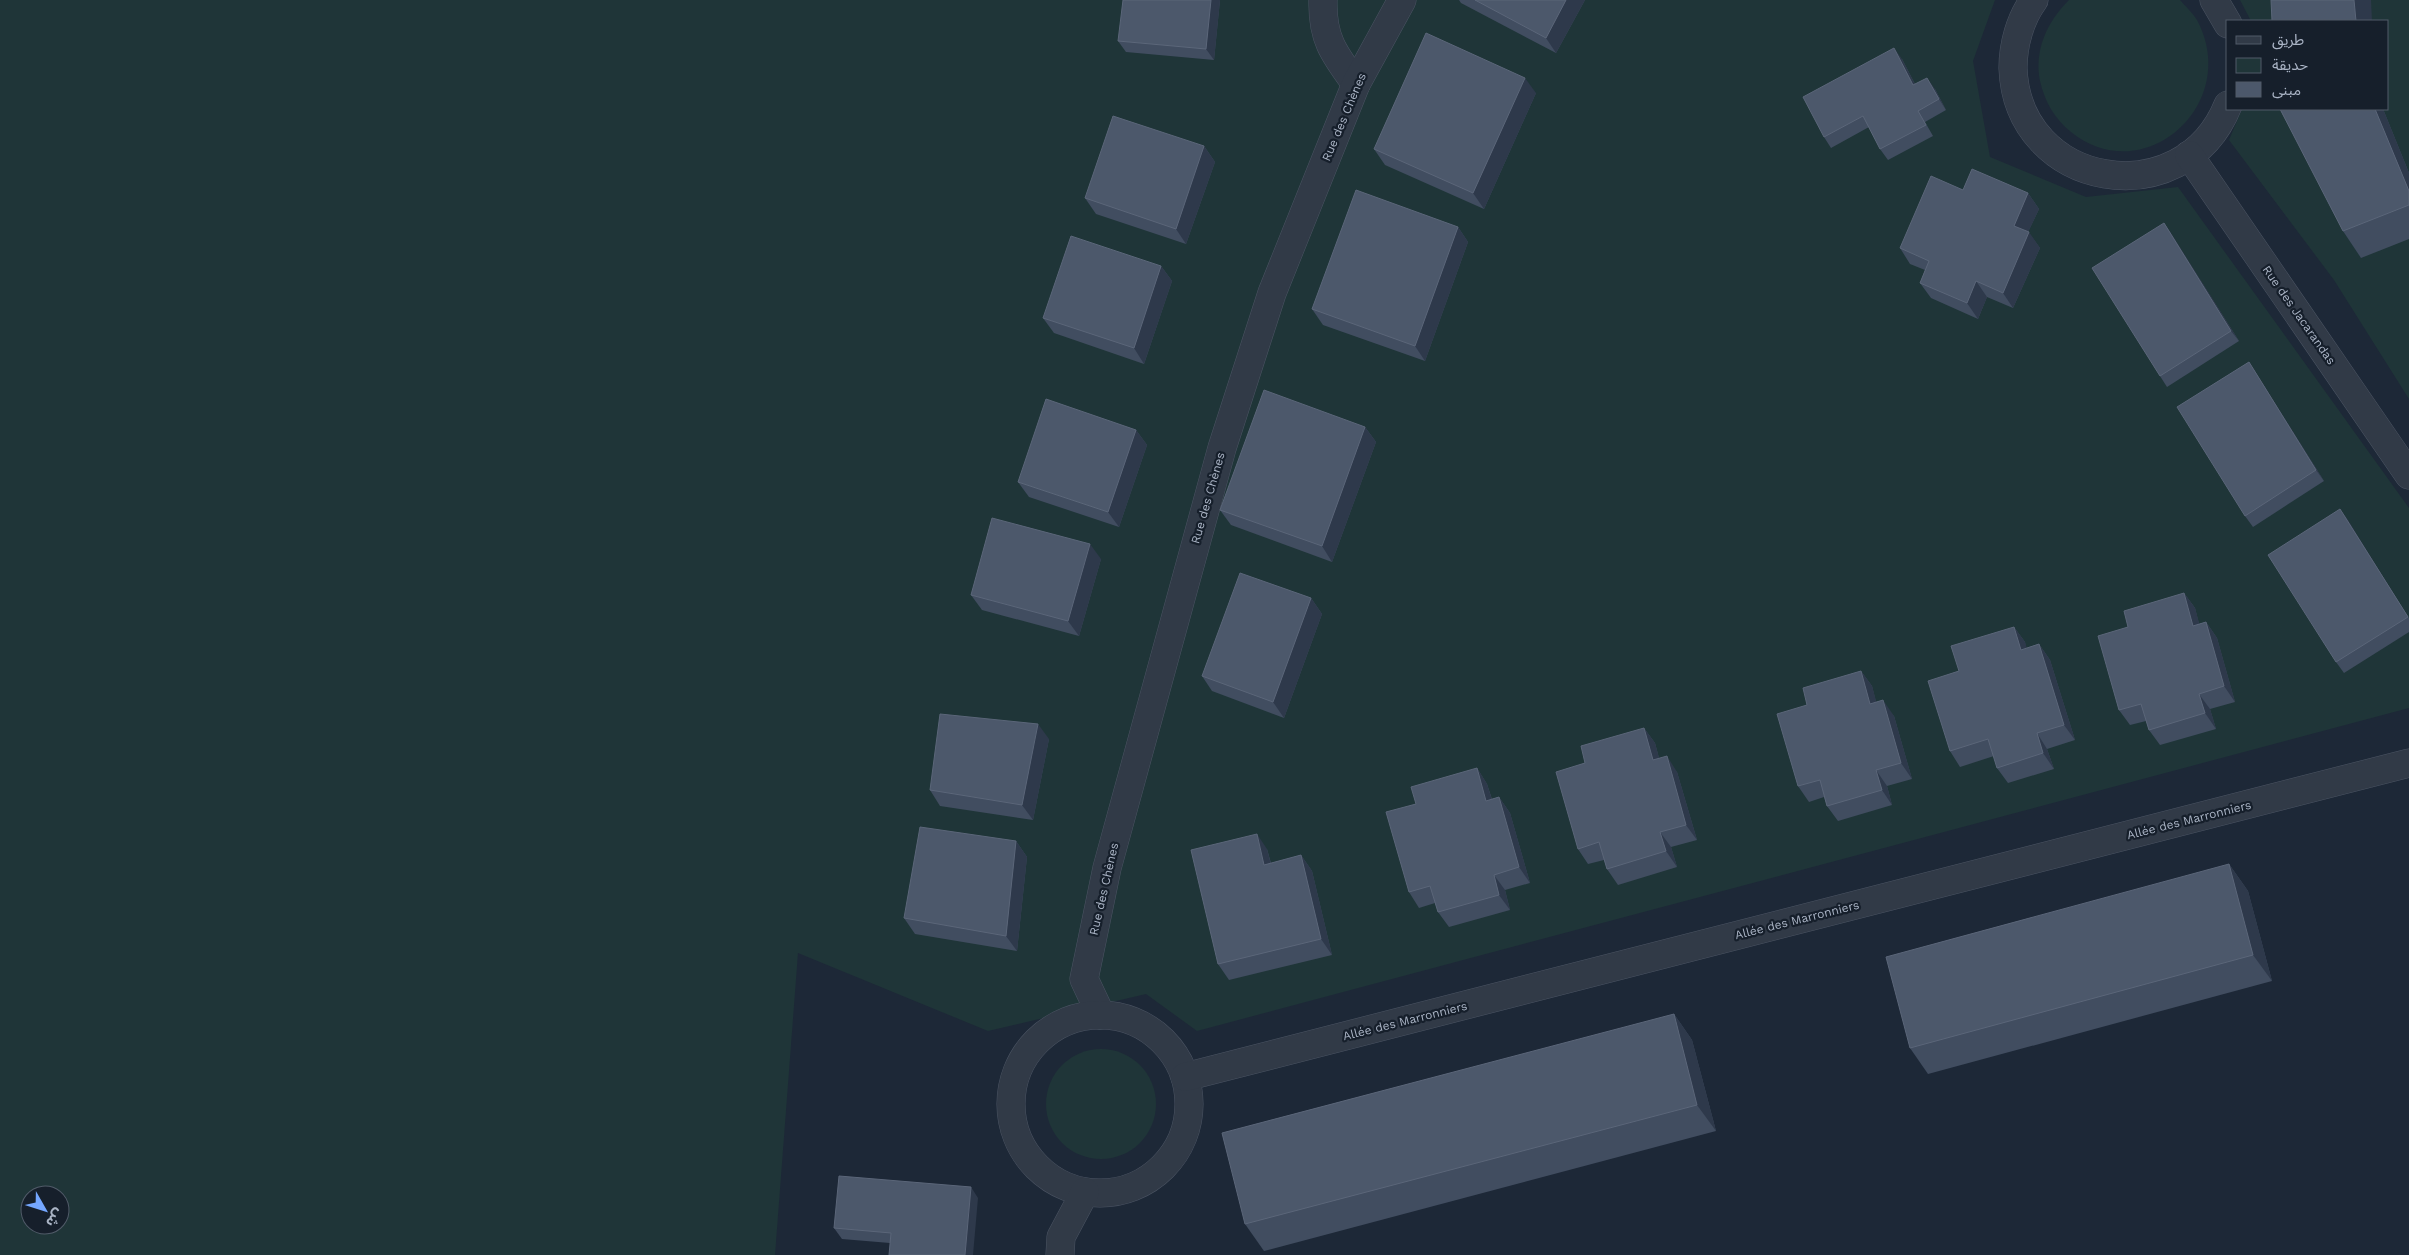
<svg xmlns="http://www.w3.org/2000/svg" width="2409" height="1255" font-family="'Work Sans','Noto Sans Arabic',sans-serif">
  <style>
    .green { fill: #1f3538; fill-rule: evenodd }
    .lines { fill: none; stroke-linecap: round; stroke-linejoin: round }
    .street-casing { stroke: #4b5463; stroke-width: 29 }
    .street { stroke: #313a47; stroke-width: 28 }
    .wall { fill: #414d60 }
    .shaded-wall { fill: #2e394b }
    .building { fill: #4c586b; stroke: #5b6679 }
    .labels { text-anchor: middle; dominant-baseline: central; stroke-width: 4.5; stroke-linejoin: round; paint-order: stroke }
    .street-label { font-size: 12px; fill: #aab4c5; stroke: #161f2b }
  </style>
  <rect width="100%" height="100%" fill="#1d2837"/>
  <g class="green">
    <path d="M0 0H1995L1973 61 1990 157 2086 197 2178 187 2409 508V708L1197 1031 1146 994 988 1031 798 953 775 1255H0ZM30 1195H60V1225H30Z"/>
    <path d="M2069 0H2180C2185 6 2193 13 2197 20 2242 104 2144 191 2071 132 2054 118 2045 102 2040 81 2034 50 2047 22 2069 0Z"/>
    <path d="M2240 0H2409V399L2334 280 2229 140 2242 109H2388V21H2251Z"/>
    <circle cx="1101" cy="1104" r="55"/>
  </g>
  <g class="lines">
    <defs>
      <g id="street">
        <path d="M1323 0C1322 39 1334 54 1356 84"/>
        <path d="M2034 0C2020 19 2013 45 2013 68 2017 189 2183 217 2228 105"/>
        <path d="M2214 0 2228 24"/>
        <path d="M2189 155 2409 475"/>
        <path d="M1101 1015 1084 979 1107 868 1222 448 1272 293 1356 84 1402 0"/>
        <circle cx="1100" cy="1104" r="89"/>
        <path d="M1185 1077 2409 763"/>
        <path d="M1060 1255 1061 1237 1085 1192"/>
      </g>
    </defs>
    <use href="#street" class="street-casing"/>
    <use href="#street" class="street"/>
  </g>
  <g class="wall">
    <path d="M1220 0 1214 60 1126 52 1118 41Z"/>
    <path d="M1459 0H1585L1556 53 1461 3Z"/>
    <path d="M1902 59 1915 84 1935 89 1946 110 1925 122 1933 136 1888 160 1880 149 1869 127 1831 148 1824 137Z"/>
    <path d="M1536 93 1484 209 1385 165 1374 149Z"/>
    <path d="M2280 109H2383L2409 173V239L2361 258 2343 231Z"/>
    <path d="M1204 146 1215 162 1186 244 1096 214 1085 198Z"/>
    <path d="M1963 190 2028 193 2039 209 2028 232 2040 248 2013 308 1987 297 1978 319 1931 298 1920 283 1925 270 1910 264 1900 248Z"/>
    <path d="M2164 223 2239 341 2167 387 2160 376Z"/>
    <path d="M1458 227 1468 242 1425 361 1323 325 1312 309Z"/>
    <path d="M1161 266 1172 281 1144 364 1054 333 1043 318Z"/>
    <path d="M2249 362 2324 481 2253 527 2245 516Z"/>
    <path d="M1365 427 1376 442 1332 562 1231 525 1220 510Z"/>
    <path d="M1136 430 1147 445 1119 527 1029 497 1018 482Z"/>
    <path d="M2340 509 2409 618V632L2344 673 2336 662Z"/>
    <path d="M1101 559 1079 636 982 610 971 595Z"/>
    <path d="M2184 593 2195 608 2199 624 2206 622 2217 638 2235 702 2210 709 2216 729 2160 745 2149 730 2146 721 2130 725 2119 710 2128 627Z"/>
    <path d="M1311 598 1322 614 1284 718 1212 691 1202 676Z"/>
    <path d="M2014 627 2025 642 2026 648 2039 644 2050 660 2075 740 2047 749 2054 769 2008 783 1997 768 1994 756 1960 767 1950 751 1959 671Z"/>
    <path d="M1861 671 1872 686 1876 702 1894 716 1912 779 1887 786 1892 805 1838 821 1827 806 1824 797 1809 802 1798 786 1807 705Z"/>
    <path d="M1644 728 1655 743 1659 758 1677 772 1697 840 1671 847 1677 867 1618 885 1607 869 1604 860 1588 864 1578 849 1585 763Z"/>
    <path d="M1049 739 1033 820 940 806 930 790Z"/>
    <path d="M1477 768 1487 784 1492 799 1499 797 1510 813 1530 883 1505 890 1510 910 1449 927 1438 912 1435 903 1419 908 1409 892 1416 804Z"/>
    <path d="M1016 841 1027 857 1017 951 915 934 904 918Z"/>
    <path d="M1267 849 1271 863 1301 855 1312 871 1332 955 1229 980 1218 964Z"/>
    <path d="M2229 864 2248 891 2272 981 1928 1074 1910 1048Z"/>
    <path d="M1674 1014 1692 1040 1716 1131 1264 1251 1245 1224Z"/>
    <path d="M978 1198 890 1243 842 1239 834 1228Z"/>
  </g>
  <g class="shaded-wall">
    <path d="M1211 0H1220L1214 60 1206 49Z"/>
    <path d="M1566 0H1585L1556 53 1546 38Z"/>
    <path d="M2354 0H2371L2372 21H2356Z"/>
    <path d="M1894 48 1902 59 1921 96 1913 85Z"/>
    <path d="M1525 78 1536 93 1484 209 1473 193Z"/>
    <path d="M1927 78 1935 89 1946 110 1939 99Z"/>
    <path d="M2375 109H2383L2409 173V191Z"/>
    <path d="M1204 146 1215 162 1186 244 1176 229Z"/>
    <path d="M2028 193 2039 209 2024 241 2014 226Z"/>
    <path d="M2164 223 2171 233 2239 341 2231 331Z"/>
    <path d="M1458 227 1468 242 1425 361 1415 346Z"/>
    <path d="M2029 232 2040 248 2013 308 2003 293Z"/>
    <path d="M1161 266 1172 281 1144 364 1134 348Z"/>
    <path d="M1976 281 1987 297 1978 319 1967 303Z"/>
    <path d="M2249 362 2256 373 2324 481 2316 470Z"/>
    <path d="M1365 427 1376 442 1332 562 1322 546Z"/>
    <path d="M1136 430 1147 445 1119 527 1108 512Z"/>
    <path d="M2340 509 2348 520 2409 619Z"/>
    <path d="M1090 544 1101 559 1079 636 1068 621Z"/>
    <path d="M2184 593 2195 608 2204 641 2193 626Z"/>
    <path d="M1311 598 1322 614 1284 718 1273 702Z"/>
    <path d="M2206 622 2217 638 2235 702 2224 686Z"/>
    <path d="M2014 627 2025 642 2032 665 2021 650Z"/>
    <path d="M2039 644 2050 660 2075 740 2064 725Z"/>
    <path d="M1861 671 1872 686 1881 719 1870 704Z"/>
    <path d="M2199 694 2210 709 2216 729 2205 713Z"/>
    <path d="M1883 700 1894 716 1912 779 1901 763Z"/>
    <path d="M1038 724 1049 739 1033 820 1022 805Z"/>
    <path d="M1644 728 1655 743 1664 776 1653 760Z"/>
    <path d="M2037 733 2047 749 2054 769 2043 753Z"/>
    <path d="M1667 756 1677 772 1697 840 1686 825Z"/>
    <path d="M1477 768 1487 784 1497 816 1486 801Z"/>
    <path d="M1876 770 1887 786 1892 805 1882 790Z"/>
    <path d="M1499 797 1510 813 1530 883 1519 867Z"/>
    <path d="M1660 832 1671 847 1677 867 1666 851Z"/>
    <path d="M1257 834 1267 849 1275 880 1264 865Z"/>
    <path d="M1016 841 1027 857 1017 951 1006 936Z"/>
    <path d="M1301 855 1312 871 1332 955 1321 939Z"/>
    <path d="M2229 864 2248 891 2272 981 2253 955Z"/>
    <path d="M1494 875 1505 890 1510 910 1499 895Z"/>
    <path d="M1674 1014 1692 1040 1716 1131 1697 1105Z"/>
    <path d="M971 1187 978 1198 973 1255H965Z"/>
  </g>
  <g class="building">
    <path d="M1123 0H1211L1206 49 1118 41Z"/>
    <path d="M1475 0H1566L1546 38Z"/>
    <path d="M2271 0H2354L2356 21H2272Z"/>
    <path d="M1426 33 1525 78 1473 193 1374 149Z"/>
    <path d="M1894 48 1913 85 1927 78 1939 99 1918 111 1926 125 1880 149 1863 116 1824 137 1803 97Z"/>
    <path d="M2280 109H2375L2409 191V205L2343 231Z"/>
    <path d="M1113 116 1204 146 1176 229 1085 198Z"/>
    <path d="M1972 169 2028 193 2014 226 2029 232 2003 293 1976 281 1967 303 1920 283 1929 261 1900 248 1931 176 1963 190Z"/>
    <path d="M1356 190 1458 227 1415 346 1312 309Z"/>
    <path d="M2164 223 2231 331 2160 376 2092 268Z"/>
    <path d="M1071 236 1161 266 1134 348 1043 318Z"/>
    <path d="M2249 362 2316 470 2245 516 2177 407Z"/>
    <path d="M1264 390 1365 427 1322 546 1220 510Z"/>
    <path d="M1046 399 1136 430 1108 512 1018 482Z"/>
    <path d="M2340 509 2408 617 2336 662 2268 555Z"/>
    <path d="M992 518 1090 544 1068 621 971 595Z"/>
    <path d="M1240 573 1311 598 1273 702 1202 676Z"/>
    <path d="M2184 593 2193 626 2206 622 2224 686 2199 694 2205 713 2149 730 2141 704 2119 710 2098 636 2128 627 2124 611Z"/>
    <path d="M2014 627 2021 650 2039 644 2064 725 2037 733 2043 753 1997 768 1988 739 1950 751 1928 681 1959 671 1951 646Z"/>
    <path d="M1861 671 1870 704 1883 700 1901 763 1876 770 1882 790 1827 806 1820 780 1798 786 1777 714 1807 705 1803 688Z"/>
    <path d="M940 714 1038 724 1022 805 930 790Z"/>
    <path d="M1644 728 1653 760 1667 756 1686 825 1660 832 1666 851 1607 869 1599 842 1578 849 1556 772 1585 763 1581 746Z"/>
    <path d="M1477 768 1486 801 1499 797 1519 867 1494 875 1499 895 1438 912 1430 886 1409 892 1386 812 1416 804 1411 787Z"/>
    <path d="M920 827 1016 841 1006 936 904 918Z"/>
    <path d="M1257 834 1264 865 1301 855 1321 939 1218 964 1191 850Z"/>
    <path d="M2229 864 2253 955 1910 1048 1886 957Z"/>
    <path d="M1674 1014 1697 1105 1245 1224 1222 1133Z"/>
    <path d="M839 1176 971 1187 965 1255H889L891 1233 834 1228Z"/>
  </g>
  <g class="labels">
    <g class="street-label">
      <text transform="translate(1344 117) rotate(-67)">Rue des Chènes</text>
      <text transform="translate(2299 315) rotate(55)">Rue des Jacarandas</text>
      <text transform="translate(1208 498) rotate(-74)">Rue des Chènes</text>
      <text transform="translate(2189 820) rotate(-14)">Allée des Marronniers</text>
      <text transform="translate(1104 889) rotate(-77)">Rue des Chènes</text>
      <text transform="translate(1797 920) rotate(-14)">Allée des Marronniers</text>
      <text transform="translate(1405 1021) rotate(-14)">Allée des Marronniers</text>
    </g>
  </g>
  <rect x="2226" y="20" width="162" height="90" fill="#161f2b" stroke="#515b69"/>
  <rect x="2236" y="36" width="25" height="8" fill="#313a47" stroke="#515b69"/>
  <text x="2272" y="45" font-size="15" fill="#aab4c5">طريق</text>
  <rect x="2236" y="58" width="25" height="15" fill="#1f3538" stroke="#515b69"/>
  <text x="2272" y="70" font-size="15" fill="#aab4c5">حديقة</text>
  <rect x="2236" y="82" width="25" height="15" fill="#4c586b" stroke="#515b69"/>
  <text x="2272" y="95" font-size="15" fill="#aab4c5">مبنى</text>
  <g transform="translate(45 1210) rotate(129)"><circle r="24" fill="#161f2b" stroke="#515b69"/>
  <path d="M0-4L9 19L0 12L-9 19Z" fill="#75a7ff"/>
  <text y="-8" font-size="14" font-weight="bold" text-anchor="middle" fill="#aab4c5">ش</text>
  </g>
</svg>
